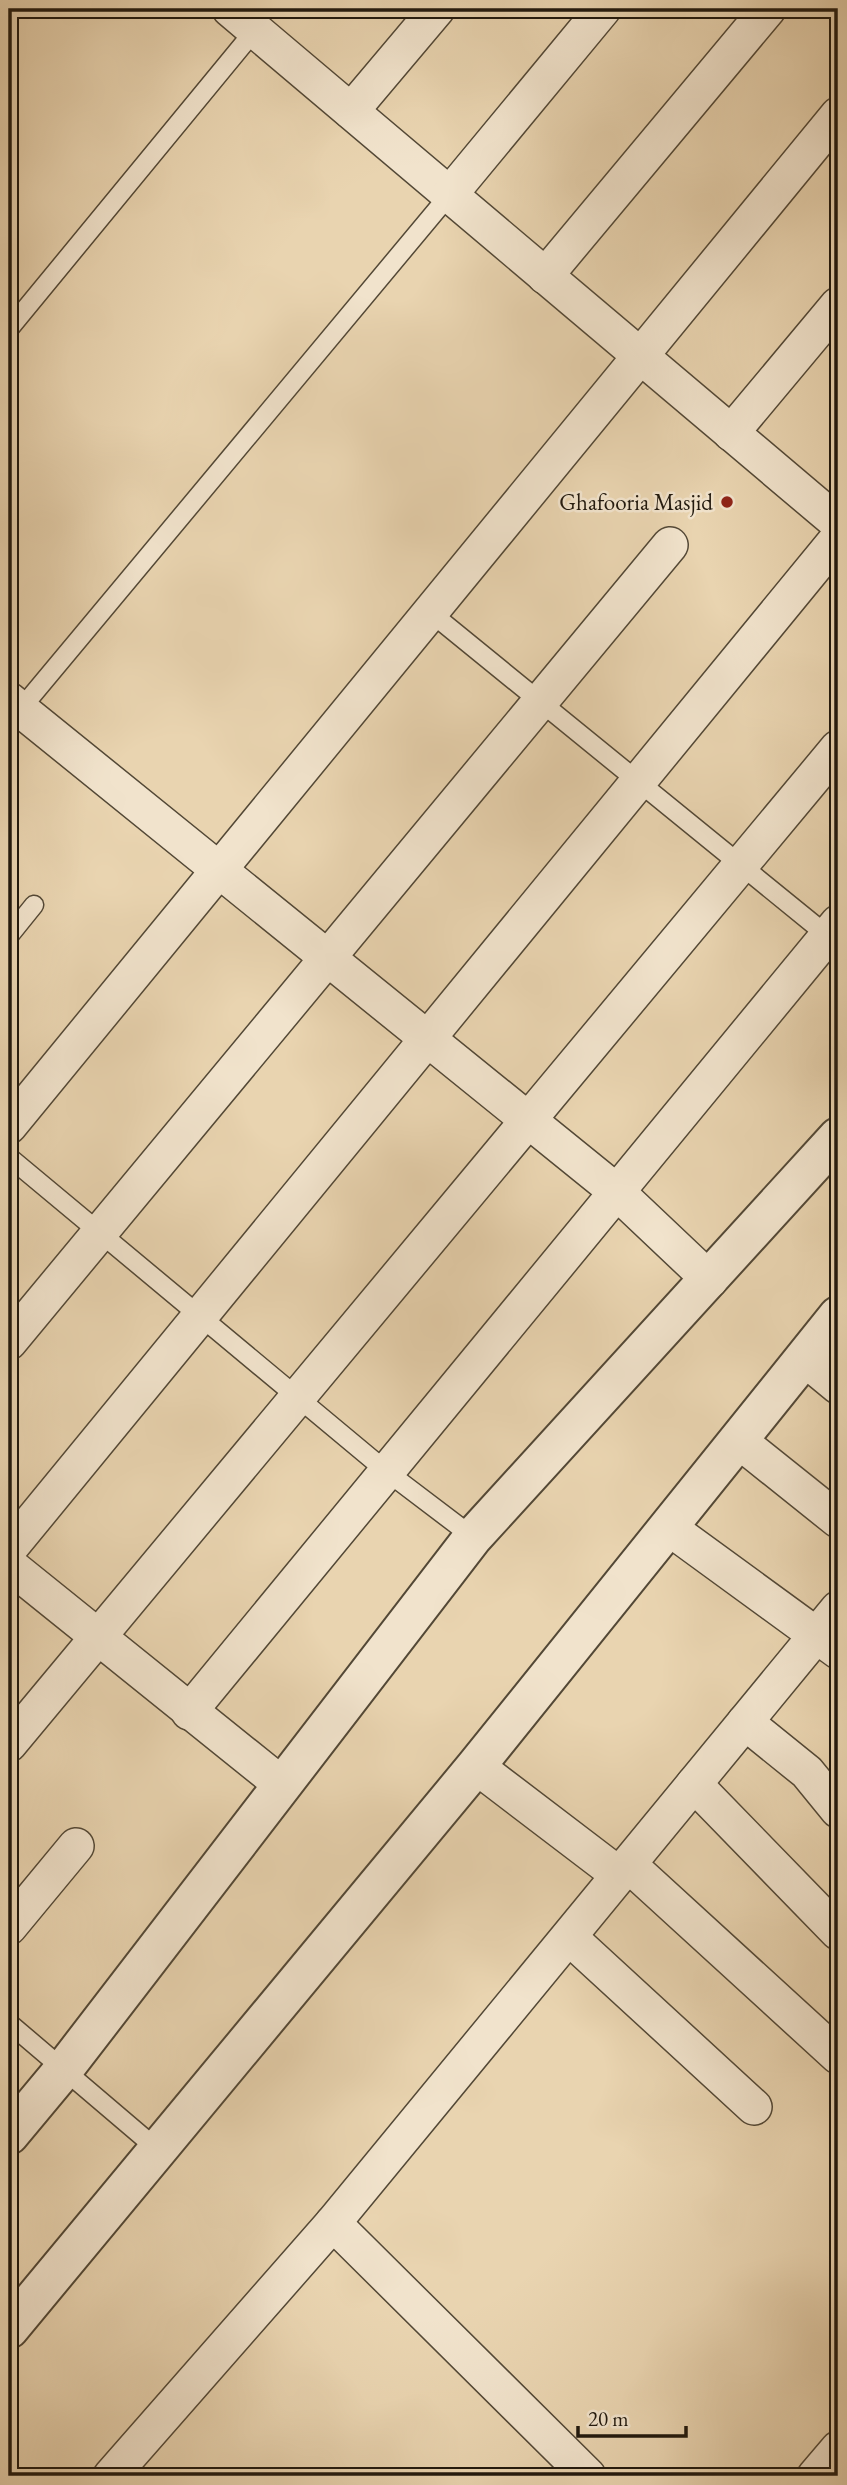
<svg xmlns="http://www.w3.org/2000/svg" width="847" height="2485" font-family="'EB Garamond',serif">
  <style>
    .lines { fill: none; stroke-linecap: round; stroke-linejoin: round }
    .service-casing { stroke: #534836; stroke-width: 21 }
    .minor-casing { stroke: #534836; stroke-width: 38 }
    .tertiary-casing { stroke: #534836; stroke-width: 42 }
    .service { stroke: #f1e3cc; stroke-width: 18 }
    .minor { stroke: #f1e3cc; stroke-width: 35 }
    .tertiary { stroke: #f1e3cc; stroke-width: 38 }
    .poi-dot { fill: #8f2418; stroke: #f1e3cc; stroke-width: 2.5 }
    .labels { text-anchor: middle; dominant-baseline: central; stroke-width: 5; stroke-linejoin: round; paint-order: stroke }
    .poi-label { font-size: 23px; fill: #21190e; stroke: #f1e3cc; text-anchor: end }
  </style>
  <rect width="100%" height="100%" fill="#e9d4b0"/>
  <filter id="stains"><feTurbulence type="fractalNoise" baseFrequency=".00286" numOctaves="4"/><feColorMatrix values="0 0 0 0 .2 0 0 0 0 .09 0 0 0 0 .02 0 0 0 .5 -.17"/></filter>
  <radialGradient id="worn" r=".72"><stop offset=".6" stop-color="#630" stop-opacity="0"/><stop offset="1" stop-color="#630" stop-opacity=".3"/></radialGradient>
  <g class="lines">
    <defs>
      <g id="service">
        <path d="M9 329 255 30"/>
        <path d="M430 612 828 936"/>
        <path d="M9 723 450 194"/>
        <path d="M9 936 34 905"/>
        <path d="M9 1157 386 1471 473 1537"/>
        <path d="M9 2023 157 2149"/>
      </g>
      <g id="minor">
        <path d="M230 9 838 523"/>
        <path d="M351 111 437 9"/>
        <path d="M450 194 603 9"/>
        <path d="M545 276 768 9"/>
        <path d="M731 433 838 305"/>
        <path d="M9 700 617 1192 710 1280"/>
        <path d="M9 1126 838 115"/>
        <path d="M9 1342 670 545"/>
        <path d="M804 1358 838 1386"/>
        <path d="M738 1440 838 1520"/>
        <path d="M668 1527 838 1651"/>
        <path d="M9 1549 838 538"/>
        <path d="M9 1565 281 1784"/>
        <path d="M189 1712 838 923"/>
        <path d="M745 1722 807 1772 838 1810"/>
        <path d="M9 1744 838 748"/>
        <path d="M476 1766 619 1875"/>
        <path d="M694 1784 838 1932"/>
        <path d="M628 1864 838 2056"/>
        <path d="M9 1927 76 1846"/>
        <path d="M569 1937 754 2107"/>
        <path d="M333 2223 588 2476"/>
        <path d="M111 2476 333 2223 838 1609"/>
        <path d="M815 2476 838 2449"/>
      </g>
      <g id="tertiary">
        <path d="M9 2135 64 2069 473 1537 838 1137"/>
        <path d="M9 2329 476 1766 838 1316"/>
      </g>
    </defs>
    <use href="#service" class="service-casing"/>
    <use href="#minor" class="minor-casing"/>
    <use href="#tertiary" class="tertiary-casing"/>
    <use href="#service" class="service"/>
    <use href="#minor" class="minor"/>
    <use href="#tertiary" class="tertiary"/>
  </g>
  <circle class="poi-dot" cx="727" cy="502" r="7"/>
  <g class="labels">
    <g class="poi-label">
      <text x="713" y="502">Ghafooria Masjid</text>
    </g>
  </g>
  <rect width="847" height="2485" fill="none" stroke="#e9d4b0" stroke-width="35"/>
  <rect x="10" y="10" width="826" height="2464" fill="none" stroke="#21190e" stroke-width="3.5"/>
  <rect x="18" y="18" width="812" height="2450" fill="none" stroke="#21190e" stroke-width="2"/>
  <path d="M578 2426v10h108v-10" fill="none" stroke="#21190e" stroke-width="3.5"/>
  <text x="588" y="2426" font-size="21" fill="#21190e" stroke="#f1e3cc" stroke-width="5" paint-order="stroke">20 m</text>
  <rect width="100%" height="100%" filter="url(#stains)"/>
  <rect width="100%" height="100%" fill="url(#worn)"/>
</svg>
